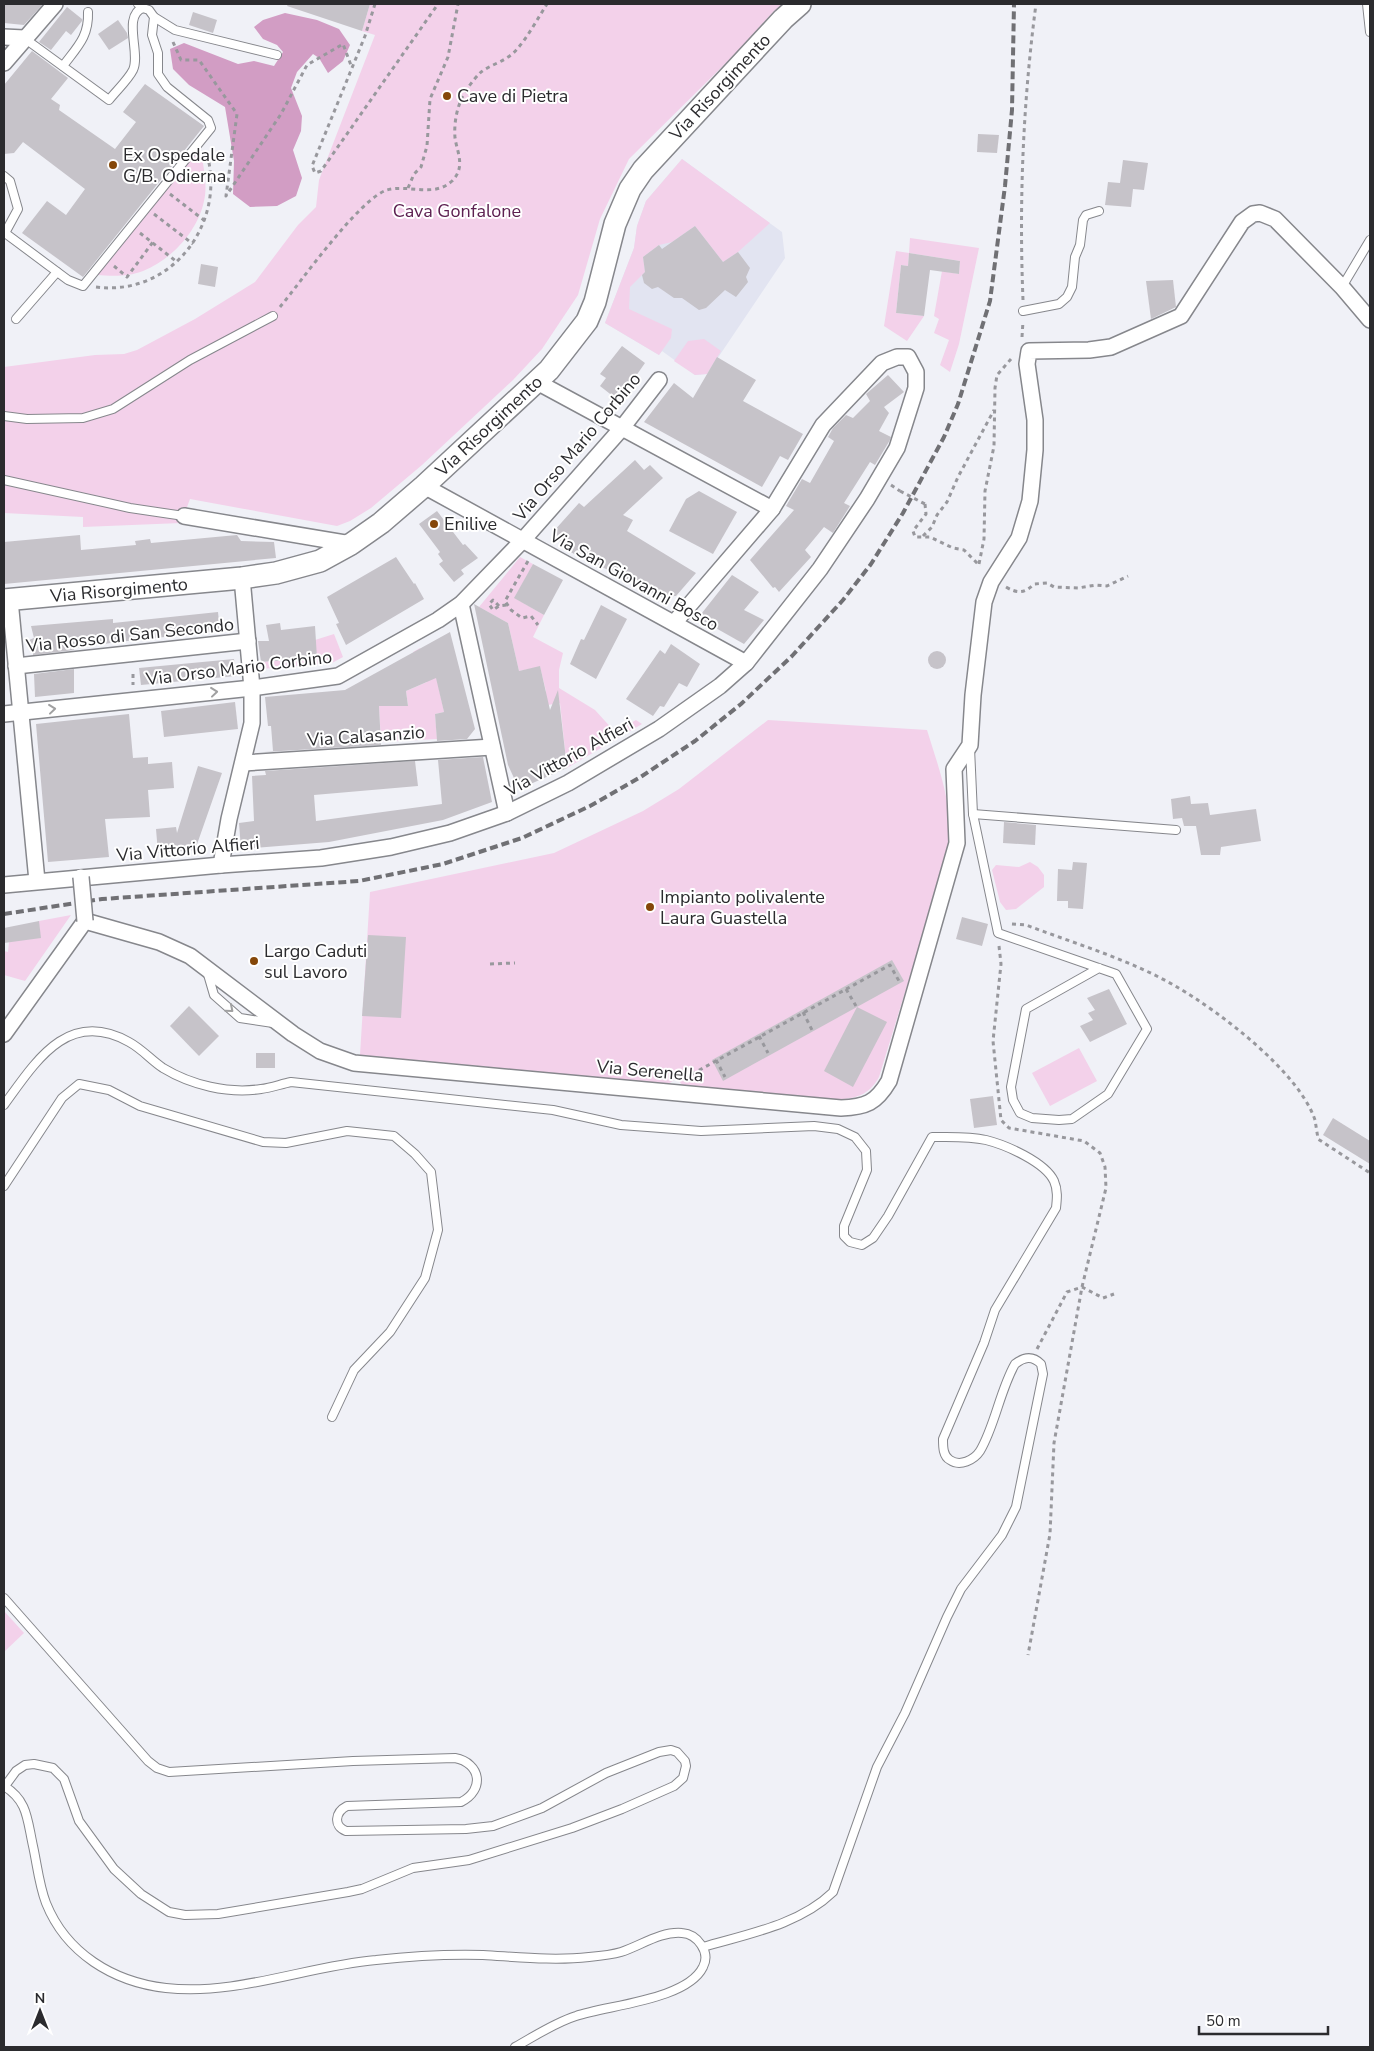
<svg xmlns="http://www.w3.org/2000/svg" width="1374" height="2051" font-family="'Nunito Sans',sans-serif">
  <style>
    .built { fill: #e2e4f1 }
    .green { fill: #f3d1ea }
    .forest { fill: #d29dc4 }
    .building { fill: #c6c3c9 }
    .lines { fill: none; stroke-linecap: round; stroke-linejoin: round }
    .lane-casing { stroke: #86878c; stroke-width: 10 }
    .street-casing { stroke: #86878c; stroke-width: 18 }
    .secondary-casing { stroke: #86878c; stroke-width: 24 }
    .path { stroke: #98989d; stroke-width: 3; stroke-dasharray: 4 4; stroke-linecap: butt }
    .lane { stroke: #fff; stroke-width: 8 }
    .street { stroke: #fff; stroke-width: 15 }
    .secondary { stroke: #fff; stroke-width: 21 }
    .rail { stroke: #707074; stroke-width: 4; stroke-dasharray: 8 4; stroke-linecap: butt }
    .street-bridge-casing { stroke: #86878c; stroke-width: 18; stroke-linecap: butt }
    .path-bridge { stroke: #98989d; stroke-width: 3; stroke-dasharray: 4 4; stroke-linecap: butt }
    .street-bridge { stroke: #fff; stroke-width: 15 }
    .oneway { stroke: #a0a0a1 }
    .poi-dot { fill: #854709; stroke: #fff; stroke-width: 2 }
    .labels { text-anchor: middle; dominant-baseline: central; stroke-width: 4; stroke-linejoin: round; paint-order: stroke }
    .street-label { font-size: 18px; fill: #2b2b2e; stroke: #fff }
    .poi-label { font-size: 18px; fill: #2b2b2e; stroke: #fff; text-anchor: start }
    .park-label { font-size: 18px; fill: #5d2051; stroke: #fff }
  </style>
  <rect width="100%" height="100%" fill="#f0f1f7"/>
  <path class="built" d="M682 159 782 232 785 258 707 374 695 375 662 351 659 355 605 323 634 248 637 226 646 201Z"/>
  <g class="green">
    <path d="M370 4H784L774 11 733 56 629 159 600 219 578 295 542 349 513 380 422 465 371 508 350 521 337 526 190 499 181 523 83 527V517L4 513V367L95 355 124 354 137 350 195 319 255 282 298 225 316 207 319 180 375 35 362 31Z"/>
    <path d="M200 147C203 164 208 184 204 201 198 231 171 260 143 271 128 277 111 276 97 275Z"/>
    <path d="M682 159 770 223 738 252 723 262 695 226 672 242 659 245 643 257 645 272 630 287 629 309 672 329 671 338 659 355 605 323 634 248 637 226 646 201Z"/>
    <path d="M910 238 979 248 959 344 950 372 940 365 949 340 934 333 939 319 934 316 942 271 959 274 960 261 909 253 908 266 901 265 896 313 924 316 907 341 884 326 896 251 909 253Z"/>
    <path d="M704 339 721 351 707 374 695 375 674 361 688 341Z"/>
    <path d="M520 557 533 564 515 598 544 615 533 637 563 653 559 670V688L595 710 615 732 636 720 642 724 567 768 560 703 529 708 546 691 540 667 519 671 508 623 479 607Z"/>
    <path d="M334 634 343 657 332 663 261 669V662L285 660 287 664 292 665 315 640Z"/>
    <path d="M420 648 430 677 436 675 444 712 435 714 437 739 381 742 379 706 408 705 406 691 427 682 413 652Z"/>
    <path d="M768 720 927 730C939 769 955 810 948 852L879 1077C868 1098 850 1100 828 1099L682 1085 677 1078 668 1084 360 1055 370 892 554 853 643 811 679 789Z"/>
    <path d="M1030 862 1038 867 1044 875V887L1016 909 1006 910 1000 902 992 870 996 865 1019 867Z"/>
    <path d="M71 915 25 981 4 975V951L8 952 9 942 39 921Z"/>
    <path d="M1079 1048 1097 1081 1050 1106 1032 1073Z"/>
    <path d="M4 1611 24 1633 4 1652Z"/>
  </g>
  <path class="forest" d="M285 13 317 20 339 29 350 45 343 61 328 73 319 58 313 54 297 72 291 88 302 116 301 131 293 150 302 178 296 196 277 206 250 207 233 194 234 161 225 107 189 85 173 69 170 49 184 43 238 64 254 61 274 66 283 52 277 45 263 39 254 27 263 20Z"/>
  <g class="building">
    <path d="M4 4H43L24 25 4 23Z"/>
    <path d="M288 4H370L362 31 287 6Z"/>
    <path d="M67 7 82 19V21L71 35 66 31 51 50 39 42Z"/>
    <path d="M193 12 217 20 213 33 189 25Z"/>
    <path d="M118 20 127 33 128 38 109 50 98 34Z"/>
    <path d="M32 51 68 78 51 99 60 105 59 110 115 149 136 122 123 112 145 84 204 126 83 277 22 233 47 201 66 215 85 189 23 142 14 153 4 154V85Z"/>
    <path d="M978 134 999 135 997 153 977 152Z"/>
    <path d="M1123 160 1148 163 1144 190 1133 189 1131 207 1105 205 1108 182 1120 183Z"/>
    <path d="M695 226 723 262 738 252 750 268 746 277 748 282 736 297 725 290 706 308 699 310 682 298H674L658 287 652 289 644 283 642 275 645 272 643 257 659 245 662 249Z"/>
    <path d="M909 253 960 261 959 274 930 270 924 316 896 313 901 265 908 266Z"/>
    <path d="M201 264 218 267 215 287 198 284Z"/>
    <path d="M1173 280 1176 307 1151 319 1146 281Z"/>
    <path d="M622 346 645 363 624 393 619 390 614 397 600 386 606 378 600 374Z"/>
    <path d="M717 357 756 380 743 401 803 434 788 460 780 456 762 487 644 422 674 383 693 398Z"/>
    <path d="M888 375 904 392 884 407 889 413 879 431 891 437 890 440 875 465 870 462 844 503 850 506 833 533 824 527 805 550 811 557 779 592 775 587 773 588 750 560 794 510 786 506 802 479 810 483 834 441 828 437 833 428 846 415 853 418 870 401 866 394Z"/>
    <path d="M635 460 644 470 650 465 663 478 623 515 633 520 627 531 696 573 676 596 658 597 625 578 566 550 553 532 579 503 584 507Z"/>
    <path d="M699 491 737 512 713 554 669 531 686 499Z"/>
    <path d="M437 511 463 545 465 544 478 558 461 570 464 574 454 582 439 564 443 561 438 554 440 552 419 524Z"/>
    <path d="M80 535 81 550 136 545 135 541 150 539 151 543 237 535 241 541 274 542 276 558 4 584V542Z"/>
    <path d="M396 557 414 584 415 583 424 599 346 645 336 624 339 623 327 597Z"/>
    <path d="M533 564 563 580 544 615 514 598Z"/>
    <path d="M732 575 759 592 744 610 764 620 744 644 698 618Z"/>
    <path d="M474 604 508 623 519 671 540 666 550 710 558 690 567 768 519 789 508 765Z"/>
    <path d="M601 605 627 619 596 679 570 664 581 639 584 640Z"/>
    <path d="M218 612 220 631 118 642 74 648V650L33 655V652H30L29 640 34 638 31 626 113 619V623Z"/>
    <path d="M280 623 281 630 315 626 317 658 296 661 289 668 285 660 261 662 258 641H269L266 625Z"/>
    <path d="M450 632 475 729 467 739 437 741 435 714 444 712 436 678 406 691 408 706H379L381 745 264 752 273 751 271 726H268L265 697 345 690Z"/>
    <path d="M671 644 700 664 687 687 679 683 664 707 660 706 653 716 626 699 660 650 665 654Z"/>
    <circle cx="937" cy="660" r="9"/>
    <path d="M234 659 236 676 141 685 139 668Z"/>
    <path d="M74 669V693L35 697 34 674Z"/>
    <path d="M235 702 238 729 164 737 161 711Z"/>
    <path d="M129 714 133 758 148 757V764L172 762 174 788 148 790 150 817 105 819 109 857 48 862 36 724Z"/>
    <path d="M483 757 492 802 443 820 329 842 241 849 239 823 254 821 252 776 266 775 265 771 415 761 418 786 314 795 316 821 442 804 438 760Z"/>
    <path d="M198 766 222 773 195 850 158 853 156 829 176 827 177 833Z"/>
    <path d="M1190 796 1191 804 1208 803 1210 815 1256 809 1261 841 1221 847 1220 855H1201L1196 826H1184L1182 818 1173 819 1171 799Z"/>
    <path d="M1004 822 1036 825 1035 845 1003 843Z"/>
    <path d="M1073 862 1087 863 1083 909 1068 908V901H1057L1058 869 1072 870Z"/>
    <path d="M962 917 988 924 982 946 956 939Z"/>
    <path d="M39 921 41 938 4 943V928Z"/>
    <path d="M368 935 406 937 401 1018 362 1016Z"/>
    <path d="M892 960 904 981 723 1081 712 1060Z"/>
    <path d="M1109 989 1127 1024 1090 1042 1080 1026 1093 1020 1088 1013 1095 1010 1087 998Z"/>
    <path d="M189 1006 219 1036 199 1056 170 1026Z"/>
    <path d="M857 1007 887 1022 853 1087 824 1071Z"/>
    <rect x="256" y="1053" width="19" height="15"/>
    <path d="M993 1096 997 1125 974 1128 970 1099Z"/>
    <path d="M1333 1118 1370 1141V1164L1323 1135Z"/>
  </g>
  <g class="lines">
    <defs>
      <g id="lane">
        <path d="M1367 4 1370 32"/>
        <path d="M154 17 175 30 277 55"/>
        <path d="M24 38 109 100C116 91 128 80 133 70 141 54 122 15 143 8L138 4"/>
        <path d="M63 66C77 47 89 37 88 12"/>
        <path d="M4 176 10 181 18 209 5 233 68 280 83 286 211 128 208 120 167 87 158 74V53L152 35 154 17 149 10 143 8"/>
        <path d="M1342 287 1370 240"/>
        <path d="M1023 311 1059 304 1067 297 1072 287 1075 257 1080 245 1083 220 1086 215 1099 211"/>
        <path d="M16 319 57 272"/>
        <path d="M4 416 27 419 83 418 113 409 190 360 273 316"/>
        <path d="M4 480 130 508 184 516"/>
        <path d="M970 748 973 814 998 933 1116 974 1147 1029 1108 1094 1072 1119 1059 1120 1032 1118 1020 1113 1013 1100 1011 1087 1026 1009 1099 968"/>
        <path d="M973 814 1176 830"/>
        <path d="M207 971 214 995 240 1018 273 1023"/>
        <path d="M4 1105C36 1061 68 1008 129 1042 142 1049 151 1060 163 1068 191 1085 228 1094 261 1089 271 1088 281 1084 291 1082L553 1110 621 1125 701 1131 814 1126 838 1129 855 1137 866 1151 867 1170 844 1226V1236L850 1242 862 1245 873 1238 888 1216 932 1137C950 1137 969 1136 986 1140 1006 1145 1045 1162 1054 1181 1058 1190 1057 1199 1056 1208L995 1310 984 1343 943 1439C943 1447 943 1456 950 1460 960 1467 974 1460 980 1451 995 1426 1000 1390 1015 1364 1024 1357 1032 1355 1041 1364L1043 1374 1016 1507 1002 1535 961 1589 947 1617 905 1713 877 1767 833 1892C799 1925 747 1934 703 1947"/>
        <path d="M4 1186 62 1098 79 1084 109 1090 140 1106 263 1142 286 1143 347 1131 394 1136 415 1154 431 1172 438 1230 425 1278 390 1332 354 1370 332 1417"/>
        <path d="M4 1598 148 1761 157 1768 169 1772 353 1761 455 1758C481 1763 485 1790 461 1802L347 1806C335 1812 333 1826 346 1831L466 1829 493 1826 542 1808 606 1773 659 1752 671 1750 677 1752 685 1761 686 1766 683 1778 674 1786 622 1809 572 1828 469 1860 413 1868 362 1889 348 1892 218 1914 185 1915 169 1912 141 1894 114 1869 79 1821 64 1779 53 1768 34 1764 25 1765 16 1771 5 1786"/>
        <path d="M4 1786C28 1801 27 1819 33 1846 37 1864 39 1885 46 1903 66 1953 113 1982 166 1988 236 1996 307 1966 376 1960 412 1956 447 1954 483 1955 518 1957 554 1961 589 1957 600 1956 611 1955 621 1952 640 1946 661 1931 682 1933 697 1934 711 1952 703 1967 687 2000 608 2005 576 2016 554 2023 535 2036 515 2047"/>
      </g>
      <g id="street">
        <path d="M4 37 24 38"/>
        <path d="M4 63 55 4"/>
        <path d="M537 382 772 509"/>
        <path d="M424 486 746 663"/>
        <path d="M184 516 351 544"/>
        <path d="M10 600 37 881"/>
        <path d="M461 604 507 813"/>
        <path d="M16 666 248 641"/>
        <path d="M4 714 252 688 338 676 438 620 461 604 523 540 622 428 659 380"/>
        <path d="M243 763 492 747"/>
        <path d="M221 865 229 819 252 723V688L242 578"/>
        <path d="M4 885 221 865 321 858 391 847 450 833 507 813 568 783 659 729 720 686 746 663 820 569 867 499 897 448 916 388V372L908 357H897L882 363 823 425 772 509 674 623"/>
        <path d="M4 1034 85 921 159 942 190 956 293 1034 320 1051 354 1063 841 1108C866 1107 876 1103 889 1081L957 843 954 769 970 745 973 695 984 602 991 582 1019 538 1030 501 1035 450V420L1027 364 1029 351 1089 350 1111 347 1181 316 1242 222 1253 214 1260 213 1275 219 1342 287 1370 320"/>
      </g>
      <path id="secondary" d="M4 600 242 578 276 573 320 561 351 544 381 523 424 486 549 370 587 321 595 302 615 224 630 189 643 170 783 19 800 4"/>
    </defs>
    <use href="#lane" class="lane-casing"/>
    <use href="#street" class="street-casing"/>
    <use href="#secondary" class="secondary-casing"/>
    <g class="path">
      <path d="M375 4 365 36 312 166 315 173 321 171 438 4"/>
      <path d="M173 42 181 60H199L237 114 226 196 281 114 307 65 343 44 352 68"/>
      <path d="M408 188 414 174 421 167 427 146 430 99 448 57 458 4"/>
      <path d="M170 194 205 221"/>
      <path d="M154 214 193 244"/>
      <path d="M140 233 177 262"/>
      <path d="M114 266 127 277 153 242"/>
      <path d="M96 287C173 297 228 221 206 151"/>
      <path d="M1023 300C1019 201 1023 102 1036 4"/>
      <path d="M280 307C300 283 360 198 387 190 409 184 434 198 452 181 466 167 457 152 455 138 454 125 456 112 461 100 464 92 474 79 480 73 490 64 507 62 518 48 529 35 538 18 547 4"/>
      <path d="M1022 337 1023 321"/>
      <path d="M891 485 900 491"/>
      <path d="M925 504 926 514 913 531 915 537H930L953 548 964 550 980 566"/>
      <path d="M923 536 932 527 937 515 947 502 958 477 994 410"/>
      <path d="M528 561 505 601 511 610 522 618 531 616 538 625"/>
      <path d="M979 564 984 539 985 491 994 446 995 388 997 375 1011 359"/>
      <path d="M1006 587C1018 594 1025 593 1034 584L1047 583 1054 587 1078 588 1096 585 1107 586 1128 576"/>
      <path d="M499 606 493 600 489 604 493 610 499 606 507 605"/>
      <path d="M133 674V685"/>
      <path d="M1012 924 1026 925C1076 944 1131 960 1177 987 1220 1012 1299 1072 1315 1120 1316 1126 1317 1132 1318 1139L1370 1173"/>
      <path d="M999 946 1001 964 993 1041 1001 1120 1009 1128 1084 1141 1100 1153 1105 1167 1106 1188 1082 1287 1054 1443 1050 1534 1028 1655"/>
      <path d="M490 964 515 963"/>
      <path d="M846 989 856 1006"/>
      <path d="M803 1012 812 1030"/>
      <path d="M759 1036 768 1053"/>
      <path d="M716 1060 725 1077"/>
      <path d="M685 1078 890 965 899 981"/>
      <path d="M1037 1349 1067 1292 1082 1287 1103 1298 1114 1294"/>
    </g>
    <use href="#lane" class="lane"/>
    <use href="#street" class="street"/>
    <use href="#secondary" class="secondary"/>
    <path class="rail" d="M4 914 102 899 359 881 443 864 522 838 590 806 639 778 695 741 741 704 792 656 843 600 871 564 903 513 944 437 958 404 990 301 1005 186 1012 110 1014 4"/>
    <defs>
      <path id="street-bridge" d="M81 877 85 921"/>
    </defs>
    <use href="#street-bridge" class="street-bridge-casing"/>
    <path class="path-bridge" d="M900 491 925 504"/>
    <use href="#street-bridge" class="street-bridge"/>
  </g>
  <defs><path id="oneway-chevron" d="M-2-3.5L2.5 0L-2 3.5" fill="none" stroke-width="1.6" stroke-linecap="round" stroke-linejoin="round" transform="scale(1.25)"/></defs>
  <g class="oneway">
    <use href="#oneway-chevron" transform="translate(214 692) rotate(-6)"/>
    <use href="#oneway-chevron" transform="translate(52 709) rotate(-6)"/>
    <use href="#oneway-chevron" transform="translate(230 1009) rotate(40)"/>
  </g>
  <g class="poi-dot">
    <circle cx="447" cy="96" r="5"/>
    <circle cx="113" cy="165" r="5"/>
    <circle cx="434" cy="524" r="5"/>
    <circle cx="650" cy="907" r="5"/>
    <circle cx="254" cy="961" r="5"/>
  </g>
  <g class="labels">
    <g class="street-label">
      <text transform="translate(720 87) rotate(-47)">Via Risorgimento</text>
      <text transform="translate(489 426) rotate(-43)">Via Risorgimento</text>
      <text transform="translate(577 447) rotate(-50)">Via Orso Mario Corbino</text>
      <text transform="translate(634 580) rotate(29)">Via San Giovanni Bosco</text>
      <text transform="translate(119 590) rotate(-5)">Via Risorgimento</text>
      <text transform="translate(130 635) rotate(-6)">Via Rosso di San Secondo</text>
      <text transform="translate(239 668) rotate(-7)">Via Orso Mario Corbino</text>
      <text transform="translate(366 736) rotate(-4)">Via Calasanzio</text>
      <text transform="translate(569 757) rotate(-29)">Via Vittorio Alfieri</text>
      <text transform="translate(188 849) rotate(-5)">Via Vittorio Alfieri</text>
      <text transform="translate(650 1071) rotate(5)">Via Serenella</text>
    </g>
    <g class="poi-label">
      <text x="457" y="96">Cave di Pietra</text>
      <text x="123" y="155">Ex Ospedale<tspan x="123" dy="21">G/B. Odierna</tspan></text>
      <text x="444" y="524">Enilive</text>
      <text x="660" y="897">Impianto polivalente<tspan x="660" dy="21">Laura Guastella</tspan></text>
      <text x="264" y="951">Largo Caduti<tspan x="264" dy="21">sul Lavoro</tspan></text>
    </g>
    <g class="park-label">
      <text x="457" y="211">Cava Gonfalone</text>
    </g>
  </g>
  <rect width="1374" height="2051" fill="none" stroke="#2b2b2e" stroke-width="10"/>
  <g transform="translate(40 2011)" stroke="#ffffff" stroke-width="4" paint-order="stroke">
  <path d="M0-4L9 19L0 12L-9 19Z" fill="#2b2b2e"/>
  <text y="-8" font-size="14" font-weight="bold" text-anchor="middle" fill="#2b2b2e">N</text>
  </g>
  <path d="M1199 2026v8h129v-8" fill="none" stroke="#2b2b2e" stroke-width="2.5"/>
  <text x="1206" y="2026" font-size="15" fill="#2b2b2e" stroke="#ffffff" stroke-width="4" paint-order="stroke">50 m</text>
</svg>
